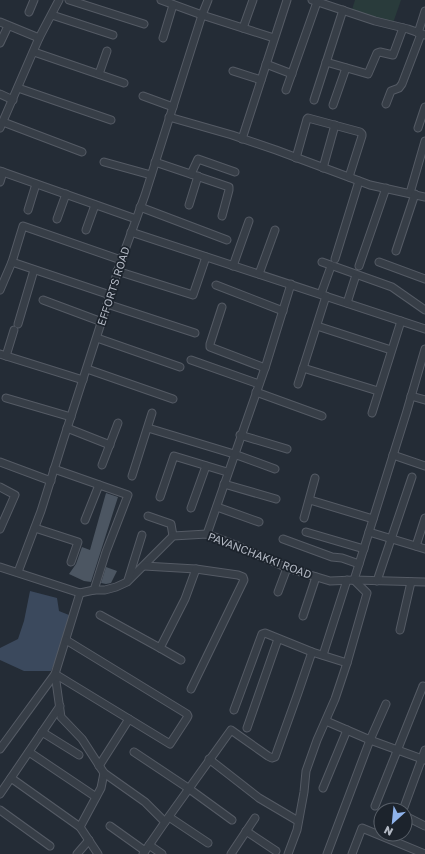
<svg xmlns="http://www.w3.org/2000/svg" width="425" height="854" font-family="'Golos Text',sans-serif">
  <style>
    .green { fill: #293b3b }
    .water { fill: #3b495d }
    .building { fill: #4c5662 }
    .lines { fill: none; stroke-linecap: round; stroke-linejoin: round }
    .minor-casing { stroke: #555b65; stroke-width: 9 }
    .minor { stroke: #373e47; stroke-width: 7 }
    .labels { text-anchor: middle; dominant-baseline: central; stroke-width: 3.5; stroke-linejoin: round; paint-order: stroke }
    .street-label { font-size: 11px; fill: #b2b8c3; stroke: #1c232c }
  </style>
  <rect width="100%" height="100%" fill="#242c36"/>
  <path class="green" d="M355 0H401L392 26 351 13Z"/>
  <path class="water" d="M30 591 57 598 59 611 69 615 57 658 51 671H24L0 660V648L18 639 24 621Z"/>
  <g class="building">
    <path d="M106 493 118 497 91 582 84 581 69 574 76 564 82 547 90 550Z"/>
    <path d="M106 567 117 571 111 583 106 584 101 583Z"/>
  </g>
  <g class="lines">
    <defs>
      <g id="minor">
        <path d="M69 0 144 24"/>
        <path d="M161 0 202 15 274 38"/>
        <path d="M312 0 375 21 408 29 425 35"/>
        <path d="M29 12 34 0"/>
        <path d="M52 15 113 35"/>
        <path d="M0 22 39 38"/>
        <path d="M243 28 253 0"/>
        <path d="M418 33 425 11"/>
        <path d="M163 38 173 5"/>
        <path d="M0 43 8 26"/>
        <path d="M34 52 124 83"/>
        <path d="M326 62 368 74 377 53 380 52 393 55 403 28"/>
        <path d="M266 64 292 74"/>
        <path d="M233 71 261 80"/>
        <path d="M99 74 107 51"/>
        <path d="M18 88 111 120"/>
        <path d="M286 90 317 2"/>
        <path d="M0 94 13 100"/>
        <path d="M143 96 173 107"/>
        <path d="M314 100 343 10"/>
        <path d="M386 104 391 91 399 88 402 84 421 34"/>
        <path d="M333 105 346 68"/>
        <path d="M169 117 232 135 276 150 370 185 425 197"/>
        <path d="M3 122 82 152"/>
        <path d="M0 128 39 38 59 0"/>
        <path d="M418 128 425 107"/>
        <path d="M242 139 287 0"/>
        <path d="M296 158 307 119 308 118 360 132 362 134V136L349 177"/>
        <path d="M104 162 151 175"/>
        <path d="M155 162 229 187V190L222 216"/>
        <path d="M323 168 335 125"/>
        <path d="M0 171 136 219"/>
        <path d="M191 174 198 159 235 172"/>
        <path d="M0 182 3 172"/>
        <path d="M410 193 425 141"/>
        <path d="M189 205 198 176"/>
        <path d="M140 207 227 240"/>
        <path d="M28 210 36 184"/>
        <path d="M57 219 66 194"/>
        <path d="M86 230 95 205"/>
        <path d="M131 232 425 329"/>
        <path d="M396 251 415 194"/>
        <path d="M335 259 359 181"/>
        <path d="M322 262 392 287 425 310"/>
        <path d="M379 262 425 279"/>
        <path d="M233 266 249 221"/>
        <path d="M359 266 386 188"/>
        <path d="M117 271 193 295 206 257"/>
        <path d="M259 274 275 230"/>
        <path d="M216 285 283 311"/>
        <path d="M0 290 12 262"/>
        <path d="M321 294 330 269"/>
        <path d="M110 295 12 262 23 226 121 260"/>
        <path d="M43 300 102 322"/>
        <path d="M347 303 355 278"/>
        <path d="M107 304 195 333"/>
        <path d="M222 307 210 344V347L265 368"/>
        <path d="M18 324 34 270"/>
        <path d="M317 326 391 350"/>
        <path d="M97 338 180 367"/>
        <path d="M0 354 83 380"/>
        <path d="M6 356 14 330"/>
        <path d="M191 360 259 384"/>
        <path d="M303 368 378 391"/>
        <path d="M87 369 173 399"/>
        <path d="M298 384 326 296"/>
        <path d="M256 392 322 416"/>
        <path d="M411 396 425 400"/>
        <path d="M6 398 71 417"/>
        <path d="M372 413 401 321"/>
        <path d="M67 428 110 445"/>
        <path d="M148 428 234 454 275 469"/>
        <path d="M240 435 287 449"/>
        <path d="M393 455 425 466"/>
        <path d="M0 462 51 481"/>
        <path d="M102 465 118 423"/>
        <path d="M54 469 128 495 106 552 94 590"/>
        <path d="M132 476 152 413"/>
        <path d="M224 484 276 499"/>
        <path d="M0 487 15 495 0 529"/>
        <path d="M160 497 174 456 227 472"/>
        <path d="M310 500 373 519"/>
        <path d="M217 507 259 522"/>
        <path d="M191 508 206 466"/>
        <path d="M148 516 171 524 173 536"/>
        <path d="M304 518 315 478"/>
        <path d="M85 520 99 485"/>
        <path d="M35 528 78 542 71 562"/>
        <path d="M306 532 364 549"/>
        <path d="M369 532 425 549"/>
        <path d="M207 534 266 365 291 284"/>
        <path d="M283 539 332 557 342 558 359 564"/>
        <path d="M416 546 425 518"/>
        <path d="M0 567 80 593 94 590H105L116 587 127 582 173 536 207 534 238 546 287 568 330 581 354 580 425 582"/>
        <path d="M18 572 41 511 63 441 122 258 145 195 202 15 208 0"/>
        <path d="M128 580 142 535"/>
        <path d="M354 580 406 414 425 349"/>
        <path d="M377 581 412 477"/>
        <path d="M278 592 287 568"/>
        <path d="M80 593 55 674 61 717 82 739 104 773 101 788 80 827 98 854"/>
        <path d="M100 615 160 648 185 599 196 569 144 566"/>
        <path d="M303 616 316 577"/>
        <path d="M400 630 411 582"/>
        <path d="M160 648 181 660"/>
        <path d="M323 655 347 580"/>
        <path d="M191 689 244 580 243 577 238 575 196 569"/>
        <path d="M234 710 262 634 265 633 312 652 347 663"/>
        <path d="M326 721 370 740 425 760"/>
        <path d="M247 728 278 639"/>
        <path d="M42 732 79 755"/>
        <path d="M0 749 55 674 170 744 187 718 188 716 187 714 66 640"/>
        <path d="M29 752 96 797"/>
        <path d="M134 752 188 788 232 820"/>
        <path d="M209 759 259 798 298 821"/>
        <path d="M99 766 129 719"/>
        <path d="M104 773 145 802 165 822 143 854"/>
        <path d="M11 778 80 827"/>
        <path d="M323 788 347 730"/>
        <path d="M0 794 60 706"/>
        <path d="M375 806 423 686"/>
        <path d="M0 810 50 846"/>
        <path d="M403 810 425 750"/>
        <path d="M405 816 425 826"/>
        <path d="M169 817 208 843"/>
        <path d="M165 822 231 730 268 756 272 758 275 757 298 693 312 652"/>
        <path d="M110 826 145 851"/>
        <path d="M246 831 276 851"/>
        <path d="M149 845 162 854"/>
        <path d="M77 854 89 840"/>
        <path d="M231 854 255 818"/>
        <path d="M288 854 297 830 304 792 306 771 317 740 335 699 347 663 367 593 354 580"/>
        <path d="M327 854 370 740 386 704"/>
        <path d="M352 854 362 828 425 854"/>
      </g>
    </defs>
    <use href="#minor" class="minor-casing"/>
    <use href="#minor" class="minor"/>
  </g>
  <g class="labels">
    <g class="street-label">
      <text transform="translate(113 286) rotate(-72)">EFFORTS ROAD</text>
      <text transform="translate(260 555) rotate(21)">PAVANCHAKKI ROAD</text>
    </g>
  </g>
  <g transform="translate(393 822) rotate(207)"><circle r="19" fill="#1c232c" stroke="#585f68"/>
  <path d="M0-3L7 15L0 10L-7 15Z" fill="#8fb3eb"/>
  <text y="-6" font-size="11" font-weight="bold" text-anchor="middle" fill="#b2b8c3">N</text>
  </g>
</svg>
